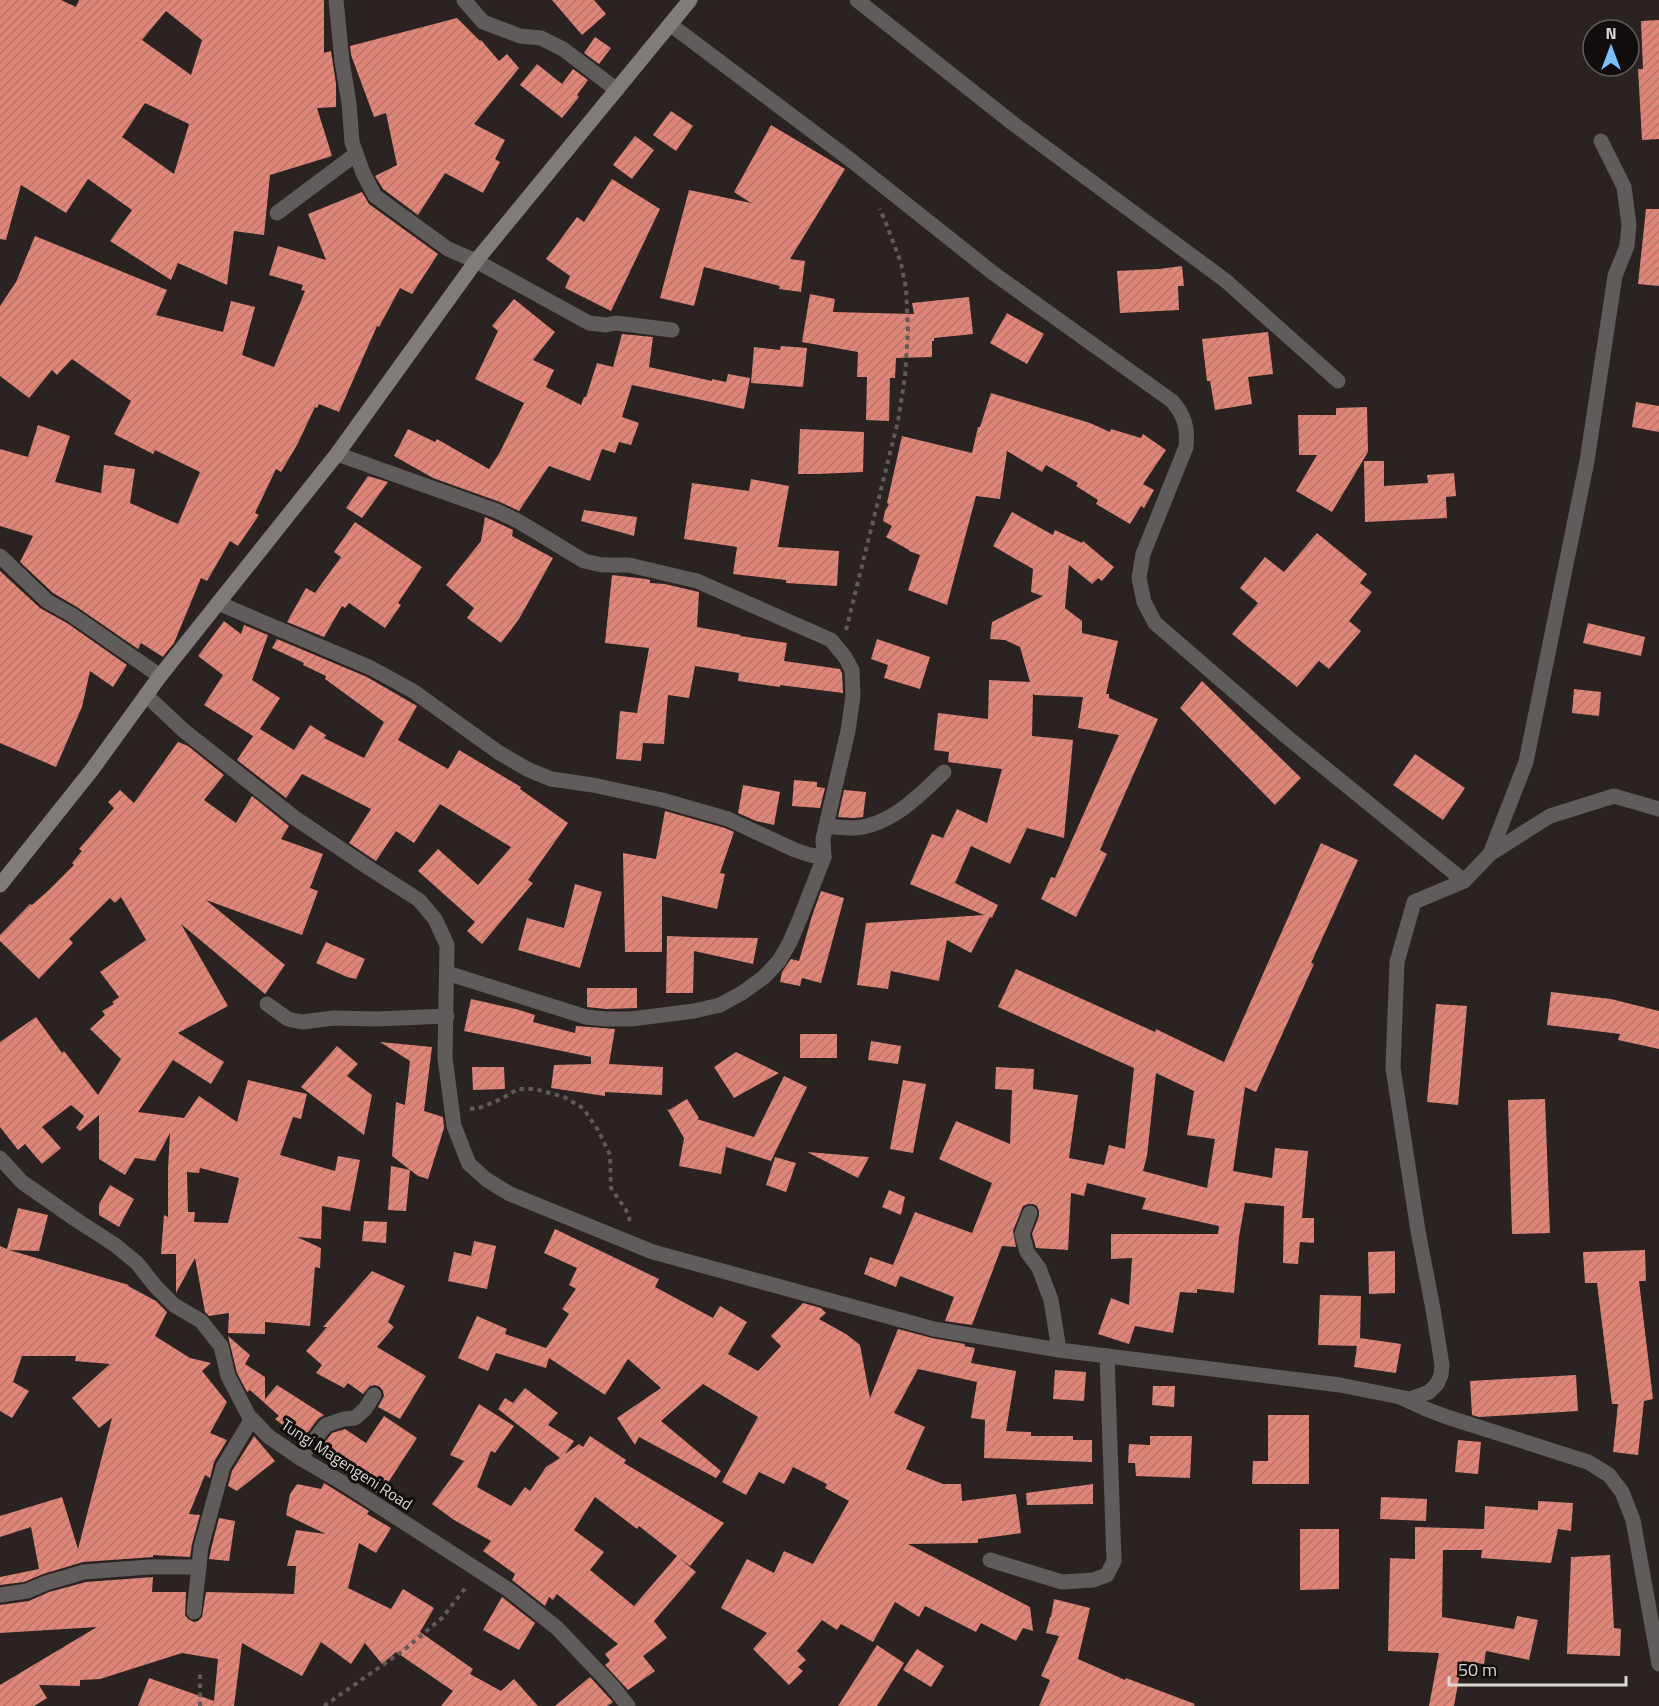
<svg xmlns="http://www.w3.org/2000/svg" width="1659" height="1706" font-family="'Titillium Web',sans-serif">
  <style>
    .building { fill: url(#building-hatch); fill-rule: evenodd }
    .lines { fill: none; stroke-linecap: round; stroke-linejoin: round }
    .path { stroke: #605a58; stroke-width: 4; stroke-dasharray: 4.5 4.5; stroke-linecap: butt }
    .street { stroke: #605c5b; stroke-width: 15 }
    .secondary { stroke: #817b7a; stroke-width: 15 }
    .labels { text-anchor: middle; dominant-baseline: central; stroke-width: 6; stroke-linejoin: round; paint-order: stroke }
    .street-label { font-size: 16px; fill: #dcd7d6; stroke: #100d0c }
  </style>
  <defs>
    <pattern id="building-hatch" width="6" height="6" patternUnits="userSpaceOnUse" patternTransform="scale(1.5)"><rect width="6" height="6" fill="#df8678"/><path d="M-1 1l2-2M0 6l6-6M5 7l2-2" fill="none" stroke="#b8746a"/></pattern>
  </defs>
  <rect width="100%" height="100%" fill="#2a2321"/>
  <g class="building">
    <path d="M0 0H61L76 7 79 0H324V53L331 51 336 84V107L317 108 332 156 270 175 264 235 234 231 227 285 178 263 171 280 110 241 132 210 88 179 66 213 21 185 6 240 0 239ZM166 11 202 40 191 75 142 40ZM145 103 189 124 174 174 122 137Z"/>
    <path d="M552 0H594L606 14 582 35Z"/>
    <path d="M457 18 480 41 481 40 499 61 507 54 519 68 474 124 505 140 495 159 500 162 483 193 445 173 418 215 383 189 375 176 397 165 386 113 374 117 351 55 350 46Z"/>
    <path d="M1659 20V139L1642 140 1638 69H1643L1641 21Z"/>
    <path d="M595 37 611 48 599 64 584 53Z"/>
    <path d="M537 64 562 84 573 69 588 80 577 95 579 97 562 118 520 85Z"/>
    <path d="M671 111 693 126 676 151 653 135Z"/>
    <path d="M771 125 845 169 790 259 805 261 801 292 779 289 780 286 704 267 694 306 660 298 689 190 751 203 734 192Z"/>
    <path d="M635 136 654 150 632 179 613 165Z"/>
    <path d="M612 179 660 209 611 311 565 288 570 276 546 259 577 217 584 222Z"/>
    <path d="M362 192 369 204 438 254 412 294 400 288 379 327 377 326 339 412 319 404 317 408 315 407 297 445 281 472 276 469 255 513 259 515 238 546 230 541 207 581 201 578 174 643 169 649 163 657 141 643 138 649 77 607 53 593 20 562 33 536 0 526V449L28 457 38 425 70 436 55 482 101 493 104 465 135 469 130 503 178 524 200 472 155 450 153 454 114 434 131 401 72 359 57 375 52 370 29 398 0 376V306L16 282 35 236 167 290 156 315 223 332 231 301 255 307 242 355 274 367 305 291 301 290 303 285 269 275 278 246 326 260 308 214Z"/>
    <path d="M1646 209H1659V286L1638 284Z"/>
    <path d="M1182 266 1184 286H1178L1179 310 1120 313 1117 271 1159 269Z"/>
    <path d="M810 294 835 299 833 312 914 314 912 303 969 297 973 334 934 338V341H932V357L896 358 895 378H890L889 421 866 420 867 377H857L858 352 802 342Z"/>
    <path d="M514 299 555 332 533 360 554 370 546 387 581 405 584 397H586L597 363 613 367 622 334 653 337 649 367 712 381V379L726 382 728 374 750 378 744 409 632 385 622 417 639 423 631 445 619 442 615 453 602 449 590 481 549 466 519 511 500 502 433 478 394 456 408 429 435 442 437 439 489 469 500 452 524 403 475 379 498 331 492 326Z"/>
    <path d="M1007 313 1044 334 1027 364 990 343Z"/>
    <path d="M1268 332 1273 374 1248 377 1252 404 1215 410 1210 381H1207L1202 339Z"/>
    <path d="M781 346 807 348 803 387 751 383 754 347 780 350Z"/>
    <path d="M991 393 1090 423 1110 432 1111 429 1141 438 1143 434 1166 450 1143 484 1154 490 1144 508 1141 506 1130 524 1096 504 1098 500 1076 486 1078 483 1046 465 1042 472 1007 451 1000 499 976 496 947 605 908 590 920 555 909 551V550L886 537 892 526 883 521 885 511 889 504 887 503 902 436 972 453 978 427H980Z"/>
    <path d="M1636 402 1659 406V432L1632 427Z"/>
    <path d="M1367 407 1368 452 1332 512 1296 491 1317 455H1299L1298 415H1336V408Z"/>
    <path d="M800 429 864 432 863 472 817 474H798Z"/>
    <path d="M1364 461H1384V486L1428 483 1427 475 1454 473 1456 496 1446 497 1447 518 1365 522Z"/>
    <path d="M368 476 388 482 362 518 346 508Z"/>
    <path d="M751 479 789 486 778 547 839 551 837 586 786 583V580L733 574 737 547 684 539 692 483 749 491Z"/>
    <path d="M584 510 637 517 634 536 581 521Z"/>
    <path d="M1012 512 1053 535 1055 530 1082 543 1083 541 1114 567 1102 581 1098 578 1092 584 1069 565 1065 608 1082 621V633L1118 641 1106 694H1109V698L1158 719 1100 850 1107 854 1076 917 1041 899 1051 877 1055 878 1119 735 1078 728 1083 697 1034 695 1033 693 1032 736 1073 740 1064 838 1027 828 1010 864 971 846 955 883 998 905 992 918 990 917 971 953 947 940 939 981 891 971 888 989 857 985 866 923 984 915 910 884 932 834 943 838 957 809 987 823 1002 769 948 762 949 752 934 750 938 713 988 719 989 680 1030 682 1020 647 1005 640 990 639 992 622 1043 596 1031 592 1033 569 993 546Z"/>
    <path d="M485 517 513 530 512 536 553 558 519 619 501 643 467 618 474 608 446 585 481 541Z"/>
    <path d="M355 522 422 567 398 603 401 605 385 628 349 603 345 608 342 606 324 637 287 622 306 588 315 593 341 557 334 552Z"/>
    <path d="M1317 533 1367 574 1360 583 1372 592 1349 621 1361 631 1329 669 1319 661 1297 687 1232 634 1258 603 1240 588 1265 557 1284 572Z"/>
    <path d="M0 571 40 608 67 623 127 665 113 687 90 671 82 707 56 767 0 743Z"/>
    <path d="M612 575 646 579 650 580V583L665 584 699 592 697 627 741 635 740 636 787 643 784 661 840 669 842 673 843 693 780 685V687L738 681 739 673 695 666 689 698 668 695 664 744 643 743 641 761 616 759 620 711 637 713 649 648 605 643Z"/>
    <path d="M224 621 241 634 244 625 268 635 252 680 280 698 260 729 294 750 310 725 326 735 324 738 364 758 384 722 325 679 326 676 303 665 304 663 272 648 277 639 367 677 417 706 398 740 448 769 459 750 521 787 520 789 568 823 528 880 533 883 482 944 467 931 475 922 418 871 438 849 478 885 511 847 440 804 414 843 396 831 376 861 349 843 371 809 302 774 286 798 237 760 253 736 204 705 223 675 198 656Z"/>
    <path d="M1588 623 1645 637 1641 656 1583 643Z"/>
    <path d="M877 639 930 657 920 689 884 678 888 665 871 659Z"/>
    <path d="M1202 681 1301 778 1275 805 1180 708Z"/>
    <path d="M1574 689 1601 692 1599 716 1572 713Z"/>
    <path d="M178 742 188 746 224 775 204 800 236 823 252 796 289 826 281 839 323 854 310 888 318 891 302 935 206 900 285 965 265 994 181 924 228 1006 178 1033 224 1062 211 1084 173 1060 138 1112 184 1118 199 1096 237 1122 248 1080 307 1094 301 1119 293 1117 280 1155 335 1171 338 1156 360 1160 350 1211 322 1206 321 1239 297 1237 321 1248 320 1268 315 1267 310 1326 265 1322V1334L228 1333 229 1313 209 1316 205 1312 195 1258 176 1293V1254H161L164 1215 168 1217V1169L170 1133 155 1161 135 1158 125 1175 99 1159V1115L80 1131 76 1128 84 1116 71 1105 42 1127 61 1148 42 1164 25 1144 18 1150 0 1127V1042L36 1017 62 1053 64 1051 98 1095 121 1059 90 1029 105 1015 102 1011 114 1004 112 1002 119 997 100 972 146 940 121 897 115 903 110 898 69 939 73 943 39 979 0 941V935L30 904 32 905 49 890 74 865 72 863 82 851 79 849 114 808 108 802 120 790 134 803ZM200 1168 239 1178 228 1223 194 1222 195 1212H188L187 1172 199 1173Z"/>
    <path d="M1415 754 1465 788 1443 820 1393 785Z"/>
    <path d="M794 780 817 782V787L825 788 820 808 792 806Z"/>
    <path d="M743 785 780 792 774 825 756 821 738 813Z"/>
    <path d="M844 790 866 792 863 817 853 818 838 817Z"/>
    <path d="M665 811 725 828 734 832 720 873 725 874 717 909 662 896V952H625L623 853 656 859Z"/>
    <path d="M1321 843 1358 860 1311 963 1314 964 1256 1092 1245 1087 1233 1171 1272 1178 1275 1148 1308 1151 1302 1218H1314V1243L1300 1242 1298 1264 1283 1263 1284 1206 1245 1203 1239 1237 1234 1293 1197 1289V1293L1180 1292 1173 1333 1135 1326 1129 1344 1098 1334 1111 1298 1129 1305 1132 1258 1111 1259V1234H1218L1219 1226 1142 1209 1146 1198 1087 1183 1084 1196 1071 1193 1068 1250 1036 1248 1032 1234 1039 1216V1211L1037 1206 1033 1204H1028L1023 1206 1013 1231 1016 1247 1002 1246 972 1325 945 1321 954 1297 900 1276 896 1287 864 1274 870 1257 893 1265 915 1212 972 1233 992 1183 939 1159 956 1121 1010 1144 1012 1090 995 1089 996 1067 1034 1069 1033 1089 1078 1095 1069 1158 1104 1165 1109 1145 1125 1149 1134 1068 998 1007 1016 969 1155 1032 1156 1029 1224 1062ZM1156 1073 1194 1091 1187 1135 1215 1139 1207 1188 1143 1171 1147 1156Z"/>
    <path d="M575 884 602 892 580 968 518 950 527 918 564 928Z"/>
    <path d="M821 891 844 898 821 983 802 978 800 986 780 982 782 972 791 959 799 961 812 916Z"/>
    <path d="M667 936 694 937 758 938 753 964 694 951 693 993H666Z"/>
    <path d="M326 942 365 959 356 979 347 977 316 963Z"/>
    <path d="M587 988H637V1008L606 1009 587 1007Z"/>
    <path d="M1551 992 1611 999 1659 1011V1049L1618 1040 1620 1034 1547 1025Z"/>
    <path d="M471 999 516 1009 535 1015 533 1022 575 1033 576 1026 615 1029 609 1064 663 1067 662 1095 605 1092V1096L551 1088 554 1065 591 1064V1057L464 1031Z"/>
    <path d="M1436 1004 1467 1006 1458 1105 1427 1102Z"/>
    <rect x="800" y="1034" width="37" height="24"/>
    <path d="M871 1041 901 1046 898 1064 868 1060Z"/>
    <path d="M380 1042 432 1047 424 1111 443 1117 444 1128 428 1179 418 1176 392 1156 396 1102 405 1105 410 1061Z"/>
    <path d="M337 1046 358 1064 347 1076 372 1095 364 1135 301 1087Z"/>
    <path d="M736 1052 779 1073 734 1098 714 1067Z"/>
    <path d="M472 1067H504L505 1089 473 1090Z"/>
    <path d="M784 1076 807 1087 771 1161 726 1147 721 1174 679 1166 684 1138 667 1109 669 1110 687 1099 699 1118 697 1119 754 1137Z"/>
    <path d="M903 1080 926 1084 913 1153 890 1149Z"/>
    <path d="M1545 1099 1550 1233 1512 1234 1508 1100Z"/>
    <path d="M807 1152 869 1157 858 1178Z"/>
    <path d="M775 1157 796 1163 786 1192 766 1185Z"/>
    <path d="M391 1166 410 1170 406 1211 388 1210Z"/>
    <path d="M110 1185 134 1199 119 1227 99 1215V1204Z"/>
    <path d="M889 1190 905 1197 901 1215 882 1207Z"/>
    <path d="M18 1208 48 1215 39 1251 9 1250 129 1285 128 1286 156 1301 167 1312 155 1336 190 1358 211 1363 202 1371 227 1402 210 1433 227 1440 214 1462 210 1478 205 1475 189 1514 200 1515 192 1544 190 1557 153 1555V1557L83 1562 43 1574 24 1582 0 1585V1577L39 1569 31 1527 0 1537V1516L62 1497 78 1549 112 1418 99 1428 72 1398 110 1364 75 1361 76 1356H22L13 1382 29 1391 12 1418 0 1411V1246L7 1249Z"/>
    <path d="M364 1221 387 1222 386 1243 362 1241Z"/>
    <path d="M555 1229 659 1279 655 1287 713 1318 720 1306 747 1322 728 1354 758 1371 781 1346 771 1336 803 1303 821 1308 826 1313 819 1319 846 1334 860 1345 870 1398 898 1329 932 1338 965 1344 964 1346 975 1348 971 1363 1016 1371 1006 1431 1031 1432V1436H1073V1440H1092V1462L984 1458 985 1420 971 1418 977 1382 918 1369 894 1413 925 1427 906 1469 943 1484H961L962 1501 1016 1494 1021 1533 978 1539V1543L908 1544 1030 1607 1033 1631 1023 1628 1016 1641 981 1623 976 1632 925 1606 919 1617 895 1602 873 1642 841 1624 837 1630 822 1620 797 1651 806 1660 798 1667 803 1671 789 1685 753 1649 767 1633 721 1608 747 1559 774 1573 784 1551 813 1564 849 1501 825 1488 827 1484 793 1467 784 1484 759 1472 746 1495 722 1482 758 1417 703 1384 661 1421 721 1471 716 1478 639 1437 635 1445 617 1418 661 1388 628 1359 605 1395 549 1358 546 1368 496 1353 488 1371 458 1358 477 1316 507 1329 505 1334 546 1348 569 1314 562 1309 576 1289 569 1285 577 1268 544 1253Z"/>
    <path d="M474 1241 496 1246 487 1289 448 1281 454 1252 471 1256Z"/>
    <path d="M1645 1250 1646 1281H1639L1653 1399 1644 1401 1638 1455 1613 1452 1618 1404H1612L1597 1283H1585L1583 1252Z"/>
    <path d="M1395 1251V1293L1369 1294 1368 1252Z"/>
    <path d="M372 1271 405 1286 388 1322 394 1327 377 1347 426 1376 400 1419 378 1407 384 1396 383 1391 380 1387 375 1385 370 1386 363 1394 348 1383 344 1388 316 1373 322 1365 306 1351 327 1327H323Z"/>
    <path d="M1320 1295 1361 1296 1360 1338 1401 1344 1396 1373 1354 1367 1357 1346 1318 1345Z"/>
    <path d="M228 1336 250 1355 245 1364 265 1377V1399L277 1385 324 1415 318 1419 302 1440 275 1419 279 1416 250 1390 247 1392 237 1373Z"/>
    <path d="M1055 1370 1086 1372 1084 1401 1053 1399Z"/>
    <path d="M1576 1375 1578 1411 1479 1417 1472 1415 1470 1381Z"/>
    <path d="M1153 1386H1175L1174 1407 1152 1405Z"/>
    <path d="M525 1388 558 1413 548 1425 574 1441 565 1454 579 1444 583 1447 590 1436 626 1460 624 1463 724 1523 690 1566 678 1557 696 1572 654 1621 667 1638 643 1656 655 1671 628 1690 605 1665 610 1661 605 1654 618 1644 557 1594 553 1600 549 1597 545 1606 512 1580 515 1574 483 1551 491 1541 454 1520 432 1504 464 1461 450 1455 479 1404 514 1426 495 1453 491 1451 477 1487 511 1506 525 1487 530 1491 546 1467 560 1458 498 1409 505 1398 513 1403ZM595 1497 637 1529 639 1526 677 1556 634 1606 590 1570 604 1552 574 1530Z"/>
    <path d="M1268 1415H1309V1484H1252L1253 1461H1268Z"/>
    <path d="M384 1416 417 1438 380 1495 333 1466 335 1462 318 1451 332 1433 345 1429 366 1443Z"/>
    <path d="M254 1436 275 1461 237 1491 228 1486 232 1471Z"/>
    <path d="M1150 1436H1192L1190 1478 1136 1476 1135 1463H1128L1129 1444 1150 1445Z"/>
    <path d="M1458 1440 1481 1442 1478 1474 1455 1472Z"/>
    <path d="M324 1483 369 1511 367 1514 391 1528 376 1553 359 1543 348 1588 391 1609 403 1589 434 1608 420 1632 473 1669 470 1674 501 1691 514 1679 538 1706H441L453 1691 396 1652 382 1664 365 1643 351 1664 321 1642 302 1676 242 1643 234 1706H138L149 1678 214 1701 218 1659 182 1653 100 1679 80 1680V1686L39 1685 47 1698 34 1706H0V1685L97 1627 0 1633V1605L29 1601 49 1592 86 1582 153 1577 152 1592H186L185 1615 188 1619 194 1622 198 1621 202 1617 206 1592 294 1594 296 1566H287L296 1530 326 1534 286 1515 290 1494 297 1484 321 1489Z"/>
    <path d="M1093 1484V1504L1027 1505 1026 1493Z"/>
    <path d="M1381 1497 1427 1499 1426 1521 1380 1519Z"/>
    <path d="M1538 1501 1573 1503 1571 1531 1558 1529 1551 1563 1481 1558 1482 1550H1443L1442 1617 1514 1629 1517 1616 1538 1620 1529 1660 1486 1651 1484 1664 1462 1661 1454 1706H1429L1439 1653 1388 1651 1390 1558 1415 1559V1527L1484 1529 1485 1506 1538 1510Z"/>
    <path d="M219 1518 235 1521 229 1561 209 1559 211 1549Z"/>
    <path d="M1300 1529H1339V1589L1300 1590Z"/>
    <path d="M1610 1555 1614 1628 1621 1629 1620 1656 1567 1654 1571 1557Z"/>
    <path d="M502 1597 535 1623 519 1650 483 1630Z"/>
    <path d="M1054 1599 1090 1608 1078 1659 1125 1680 1126 1678 1195 1704 1194 1706H1039L1050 1680 1041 1676 1059 1636 1046 1633 1050 1617H1051Z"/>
    <path d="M877 1645 904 1663 877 1706H838Z"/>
    <path d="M917 1649 944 1666 931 1687 903 1670Z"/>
    <path d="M590 1677 613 1702 607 1706H555Z"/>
  </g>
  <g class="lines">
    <g class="path">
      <path d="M846 630 898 421 905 377 908 331 906 288 901 263 884 218 879 209"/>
      <path d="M470 1109 479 1108 501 1099 518 1089H535L564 1097 583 1108 598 1130 610 1155 611 1188 626 1210 630 1221"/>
      <path d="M200 1706V1674"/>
      <path d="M324 1706 404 1650 442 1618 467 1586"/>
    </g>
    <g class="street">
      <path d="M336 0 342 61 349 103 352 142 363 173 375 196 448 249 476 261 589 323 606 325 616 323 672 330"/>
      <path d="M464 0 483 22 520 36 541 38 563 49 617 90"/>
      <path d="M857 0 1015 125 1226 281 1338 381"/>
      <path d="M671 25 852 161 993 273 1172 401C1185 416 1188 428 1186 447L1143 554 1139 578 1144 602 1155 623 1287 737 1464 881"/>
      <path d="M277 213 356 154"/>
      <path d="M337 454 497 511 518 521 584 561 602 565H629L697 581 831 640 845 657 852 670 853 696 848 731 823 839 824 857 801 916 790 942 779 961 764 977 742 993 720 1005 694 1011 631 1019H606L586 1017 447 973"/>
      <path d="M0 556 47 601 72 615 160 676"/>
      <path d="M218 603 371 668 413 691 498 752 527 769 551 779 593 785 662 800 728 819 795 850 810 855 824 857"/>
      <path d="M146 695 183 730 295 818 369 868 419 900 435 919 447 945 445 1058 454 1126 469 1164 487 1180 510 1194 653 1252 934 1329 1059 1350 1340 1385 1410 1399 1429 1392 1437 1384 1441 1375 1442 1365 1433 1309 1418 1231 1393 1068 1397 962 1414 902 1464 881 1490 854 1526 762 1587 461 1615 276 1627 246 1629 225 1624 187 1601 141"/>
      <path d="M826 826C835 827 845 828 854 828 890 826 919 796 944 772"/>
      <path d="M1490 854 1550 816 1614 796 1659 809"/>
      <path d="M267 1004 288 1019 302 1022 334 1018 376 1019 447 1016"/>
      <path d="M0 1158 22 1182 75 1219 115 1245 137 1263 156 1287 174 1305 201 1321 221 1346 228 1376 251 1420 252 1419 268 1436 300 1458 343 1483 509 1590 557 1628 613 1687 628 1706"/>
      <path d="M1030 1213 1022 1234 1027 1252 1039 1268 1051 1300 1059 1350"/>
      <path d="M1402 1398 1426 1409 1447 1417 1588 1462 1609 1475 1622 1492 1633 1520 1659 1664"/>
      <path d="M300 1458 326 1425 344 1419 355 1418 365 1409 374 1395"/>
      <path d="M990 1560 1062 1582 1093 1580 1107 1575 1114 1561 1107 1356"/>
      <path d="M0 1595 27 1591 46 1583 84 1572 149 1567H199"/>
      <path d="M194 1612 201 1547 223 1467 251 1420"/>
    </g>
    <path class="secondary" d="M0 885 91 771 160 676 337 454 476 261 690 0"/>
  </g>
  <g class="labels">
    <g class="street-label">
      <text transform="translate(347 1464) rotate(33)">Tungi Magengeni Road</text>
    </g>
  </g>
  <g transform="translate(1611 48)"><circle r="28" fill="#100d0c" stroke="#625e5d" stroke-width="1.5"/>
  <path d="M0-4.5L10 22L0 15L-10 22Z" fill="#79bff8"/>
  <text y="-9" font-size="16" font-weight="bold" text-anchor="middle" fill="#dcd7d6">N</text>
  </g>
  <path d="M1449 1676v9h177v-9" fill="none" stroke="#dcd7d6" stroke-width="3"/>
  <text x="1458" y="1676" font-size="18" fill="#dcd7d6" stroke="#100d0c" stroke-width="4.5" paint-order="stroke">50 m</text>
</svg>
